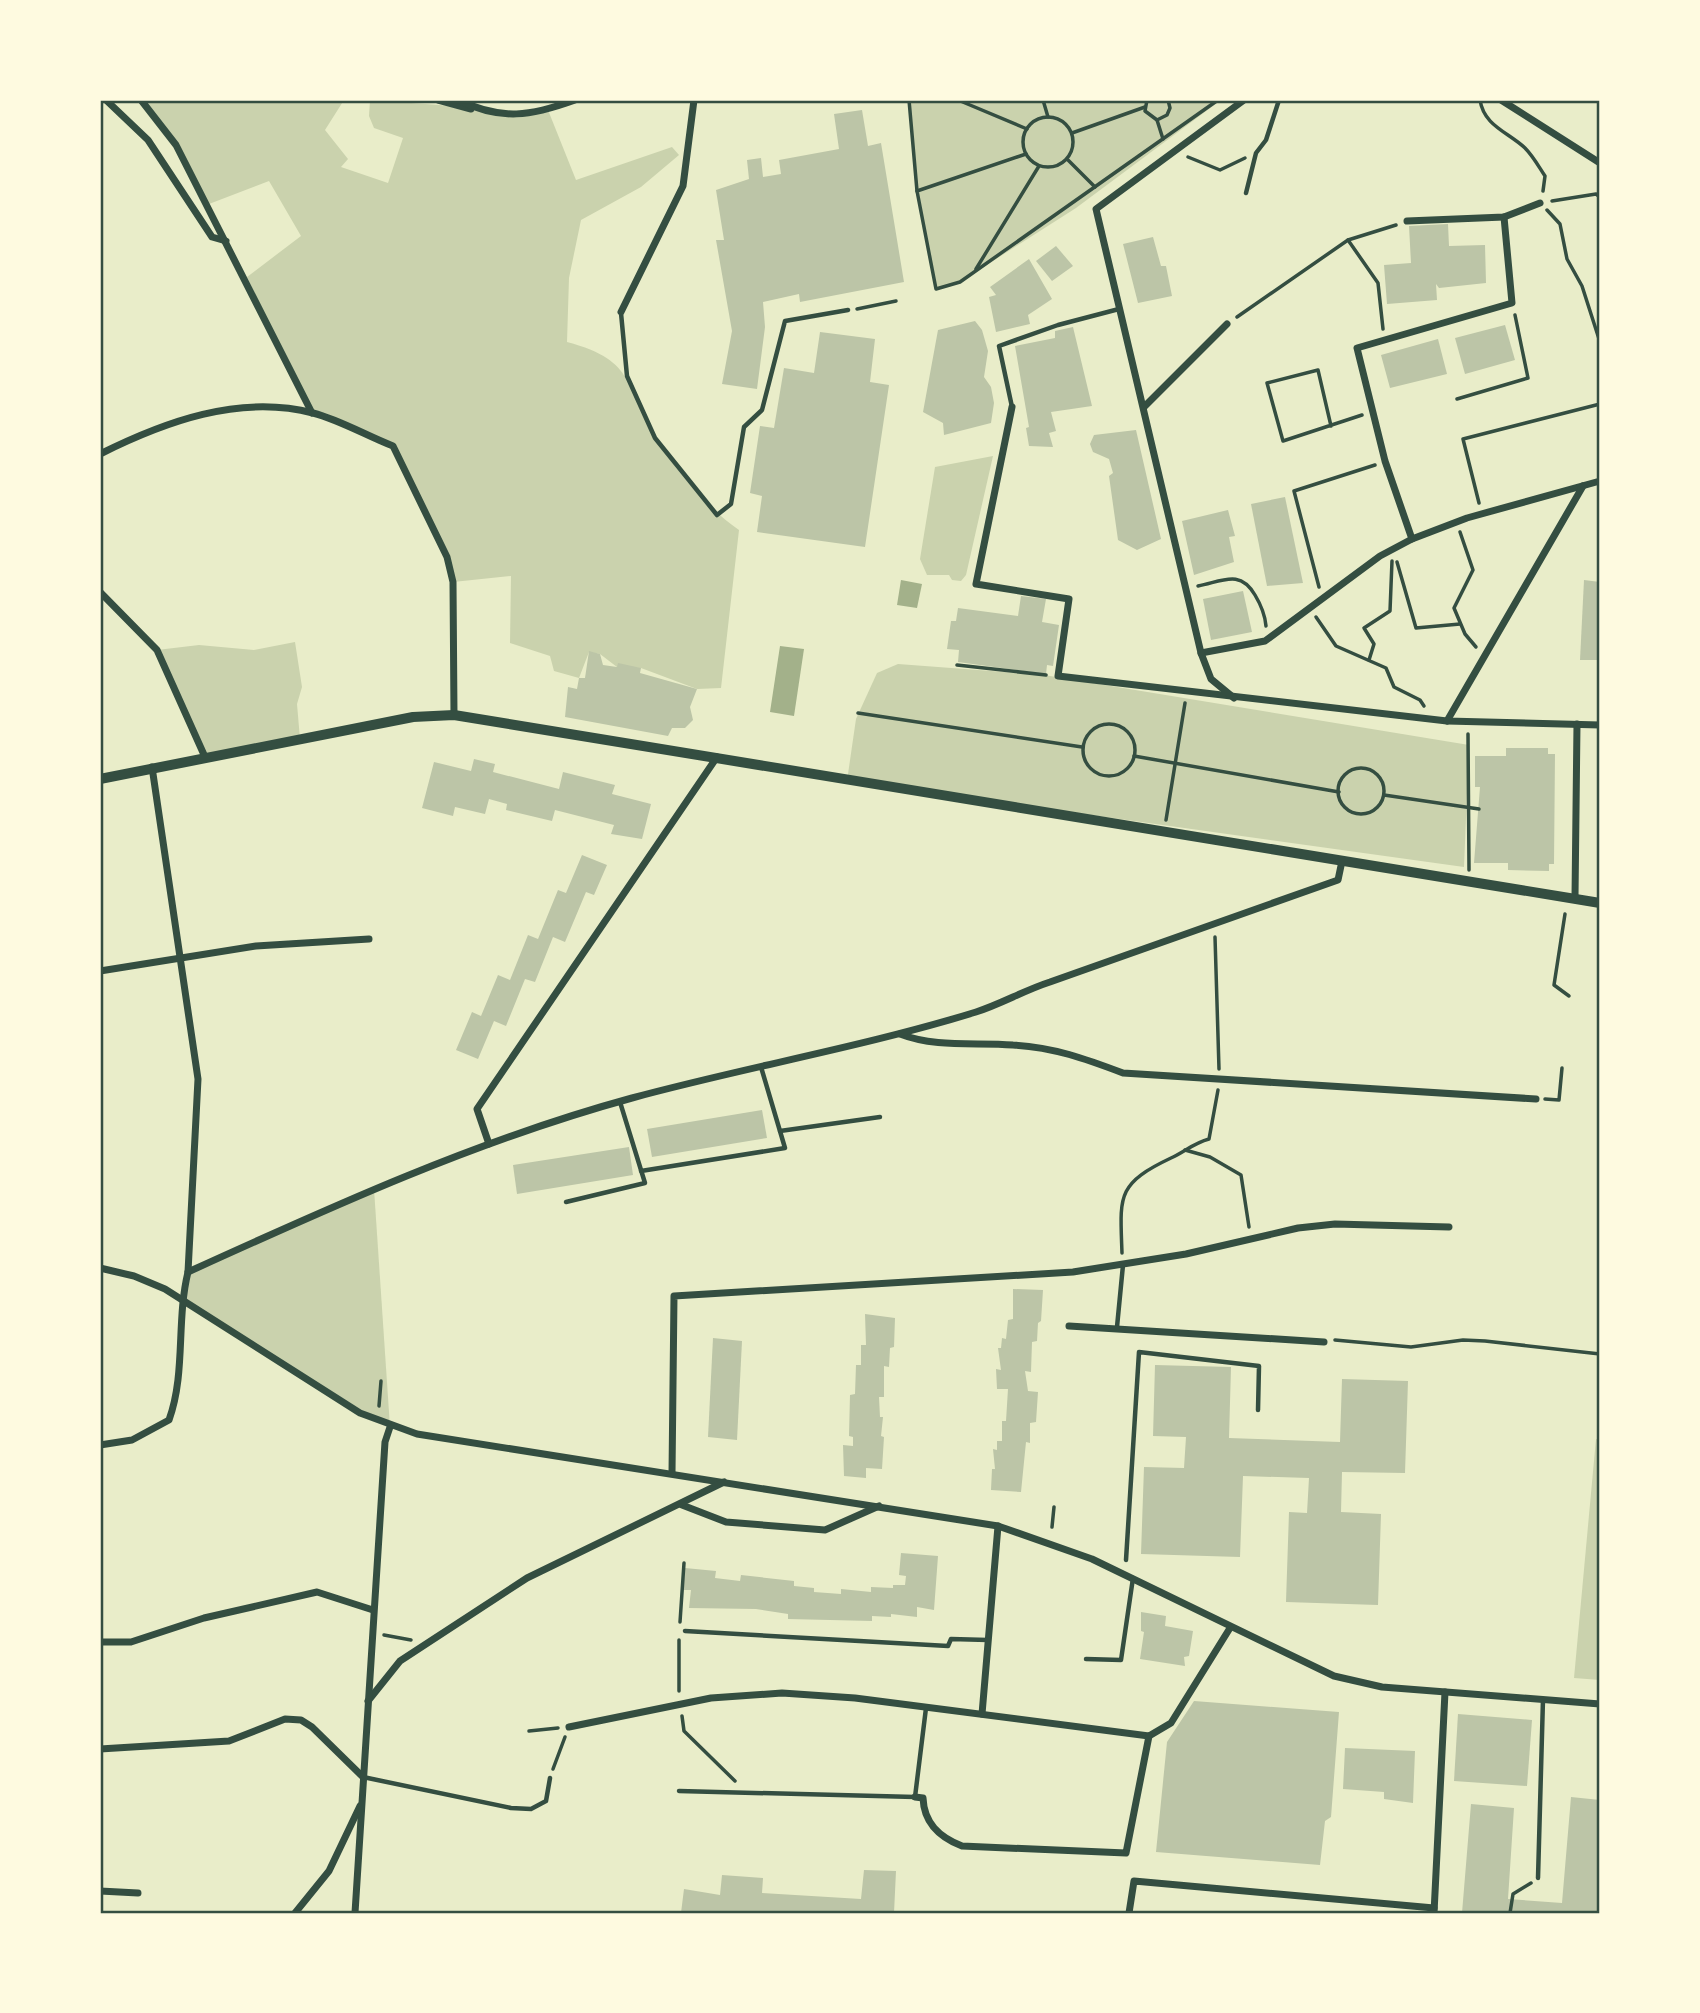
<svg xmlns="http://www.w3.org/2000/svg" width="1700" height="2013" font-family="Mulish,sans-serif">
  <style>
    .green { fill: #cad2ad }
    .water { fill: #a3b18a }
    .building { fill: #bcc5a7 }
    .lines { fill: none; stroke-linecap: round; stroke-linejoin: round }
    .path { stroke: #344e41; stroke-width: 3.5 }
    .service { stroke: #344e41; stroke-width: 4.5 }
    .minor { stroke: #344e41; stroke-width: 7 }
    .tertiary { stroke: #344e41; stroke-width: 10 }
    .neatline { fill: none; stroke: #344e41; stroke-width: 2.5 }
  </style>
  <rect width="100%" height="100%" fill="#e9edc9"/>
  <g class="green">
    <path d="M142 100H344L325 130 348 159 341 167 388 183 403 138 374 128 369 116 370 100 453 106 510 116 548 110 576 180 672 147 679 155 641 187 581 220 569 278 567 342C639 361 623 388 656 439 677 472 707 508 739 530L721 688 697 689 641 668 617 667 600 654 589 652 579 678 554 671 550 656 510 643 511 576 453 582 447 557 393 446 312 413 247 277 301 236 269 181 209 204 176 145Z"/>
    <path d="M909 100H1221L1076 208 960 282 936 289 917 191Z"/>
    <path d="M993 456 966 575 961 581 952 580 949 575H927L920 559 935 467Z"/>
    <path d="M295 642 302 687 297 704 300 739 205 757 157 650 199 645 254 650Z"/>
    <path d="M898 664 1044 675 1469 745 1464 867 847 781 856 719 877 673Z"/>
    <path d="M374 1189 390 1427 181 1300 188 1272Z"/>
    <path d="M1596 1439 1600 1440V1680L1574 1678Z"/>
  </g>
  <g class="water">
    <path d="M901 580 922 584 917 608 897 605Z"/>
    <path d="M780 646 804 649 794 716 770 712Z"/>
  </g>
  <g class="building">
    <path d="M862 110 868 146 881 143 904 282 800 302 799 294 763 302 765 327 757 389 722 384 732 331 716 240H724L716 190 749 179 747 160 761 158 763 177 781 174 779 160 839 149 834 114Z"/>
    <path d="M1448 224 1449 246 1485 245 1486 283 1439 288 1436 284 1437 300 1387 304 1384 265 1411 263 1409 226Z"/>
    <path d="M1153 237 1161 266H1166L1172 296 1138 303 1123 244Z"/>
    <path d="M1056 246 1073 266 1052 281 1036 261Z"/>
    <path d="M1029 259 1052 299 1028 315 1030 324 996 332 989 297 996 295 990 287Z"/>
    <path d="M975 321 982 330 988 351 984 377 991 387 994 403 991 423 944 435 943 423 923 412 938 330Z"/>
    <path d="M1505 325 1515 360 1465 374 1455 338Z"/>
    <path d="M1073 327 1092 406 1051 412 1056 431 1049 433 1053 447 1029 446 1026 428 1029 427 1015 346 1055 338V331Z"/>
    <path d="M820 332 875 339 870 382 889 385 865 547 757 532 762 496 750 493 760 426 774 428 784 368 814 373Z"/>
    <path d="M1438 339 1447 374 1390 388 1381 355Z"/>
    <path d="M1136 430 1161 539 1137 550 1118 540 1109 476 1113 473 1109 459 1093 452 1090 444 1094 435Z"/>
    <path d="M1285 497 1303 583 1267 586 1251 504Z"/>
    <path d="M1228 510 1235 536 1229 537 1234 562 1194 575 1182 521Z"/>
    <path d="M1584 580 1600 582V660H1580Z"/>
    <path d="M1243 591 1252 632 1211 640 1203 599Z"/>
    <path d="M1021 596 1046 599 1042 622 1059 625 1053 666 1047 665 1046 674 958 662 959 650 947 649 951 621H956L958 608 1018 616Z"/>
    <path d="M589 651 600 654 603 665 617 667 618 663 641 668 640 673 697 689 690 707 693 720 685 728H672L668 736 565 717 568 687 577 689 579 678H585Z"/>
    <path d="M1506 748H1548V754H1555L1554 864H1549V871L1508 870V863H1474L1480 787H1475V756H1506Z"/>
    <path d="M474 759 495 764 493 772 559 789 563 772 615 785 612 794 651 804 642 839 611 834 614 825 555 810 552 821 506 810 507 804 489 799 485 814 455 807 453 816 422 808 434 762 471 771Z"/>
    <path d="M582 855 607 865 594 895 586 892 565 942 553 937 535 982 525 979 506 1026 494 1021 478 1059 456 1050 472 1012 481 1016 498 975 510 980 528 935 538 939 558 890 566 893Z"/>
    <path d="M762 1110 767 1138 652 1157 647 1129Z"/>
    <path d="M629 1147 633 1175 517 1194 513 1165Z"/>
    <path d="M1013 1289 1043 1290 1041 1321 1038 1323 1037 1341 1032 1342 1031 1372 1025 1371 1028 1391 1038 1392 1036 1422 1030 1423V1443L1026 1442 1021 1492 991 1490 992 1469H995L993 1449 997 1450V1441H1002V1421H1006L1008 1389H997L996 1369 1001 1370 998 1348H1001L1002 1338 1006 1339 1008 1320 1013 1319Z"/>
    <path d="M865 1314 895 1318 894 1347 890 1348 889 1367 884 1366V1397H879L880 1417H883L881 1436 884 1437 882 1469 866 1468V1478L844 1476 843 1445 853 1446V1437L849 1436 850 1395 855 1394 856 1365H861V1345H866Z"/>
    <path d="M713 1338 742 1341 737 1440 708 1437Z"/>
    <path d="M1155 1365 1231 1367 1229 1438 1340 1442 1342 1379 1408 1381 1405 1473 1342 1472 1341 1512 1381 1514 1378 1605 1286 1602 1289 1512 1307 1513 1309 1478 1243 1476 1240 1557 1141 1554 1144 1467 1184 1468 1186 1437 1153 1436Z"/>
    <path d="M901 1553 938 1556 934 1610 917 1607V1617L891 1614V1617L872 1616V1621L788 1619V1614L756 1609 689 1608 691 1590H683L685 1568 716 1571 715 1578 740 1581 741 1575 794 1581V1586L814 1588V1592L841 1594V1589L871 1592V1587L893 1588V1585H905L906 1576 899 1575Z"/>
    <path d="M1141 1612 1166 1616 1165 1626 1193 1631 1189 1656 1184 1657 1185 1666 1140 1659 1144 1632 1141 1631Z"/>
    <path d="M1194 1701 1339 1712 1331 1817 1325 1821 1320 1865 1156 1852 1167 1742Z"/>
    <path d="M1458 1714 1532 1720 1527 1786 1454 1781Z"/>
    <path d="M1345 1748 1415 1751 1413 1803 1384 1799V1792L1343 1789Z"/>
    <path d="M1571 1797 1600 1800V1913H1462L1471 1804 1514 1808 1508 1899 1562 1903Z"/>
    <path d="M864 1870 896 1871 894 1913H681L684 1889 720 1895 722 1875 763 1878 762 1893 861 1899Z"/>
  </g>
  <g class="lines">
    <g class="path">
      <path d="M909 100 917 191"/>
      <path d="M958 100 1027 129"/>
      <path d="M1043 100 1048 117"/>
      <path d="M1147 100 1145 111 1157 120 1163 139"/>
      <path d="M1480 100C1484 126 1508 132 1525 148 1533 156 1539 167 1545 176L1543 191"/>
      <circle cx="1048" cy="142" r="25"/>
      <path d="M1157 120 1167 115 1170 108 1168 100"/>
      <path d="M1072 133 1145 107"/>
      <path d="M1026 154 917 191 936 289 960 282 1218 100"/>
      <path d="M1188 157 1220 170 1245 158"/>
      <path d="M1068 160 1095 187"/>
      <path d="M1552 201 1596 194 1600 197"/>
      <path d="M1547 210 1560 224 1567 259 1582 286 1600 342"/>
      <path d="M1348 240 1378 283 1383 329"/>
      <path d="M976 269 1039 166"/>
      <path d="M857 309 896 301"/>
      <path d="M1237 317 1348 240 1396 225"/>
      <path d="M1457 399 1528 378 1515 315"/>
      <path d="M1331 426 1318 370 1267 383 1283 441 1362 415"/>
      <path d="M1479 503 1463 439 1600 404"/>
      <path d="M1460 532 1473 570 1454 608 1465 634 1476 647"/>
      <path d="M1397 562 1416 628 1460 624"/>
      <path d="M1198 586C1223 581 1240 569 1255 595 1261 605 1265 614 1266 626"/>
      <path d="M1319 587 1294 491 1375 465"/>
      <path d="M1316 617 1336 646 1386 668 1394 687 1420 700 1424 706"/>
      <path d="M1369 660 1374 644 1364 628 1390 611 1392 561"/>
      <path d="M957 665 1046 675"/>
      <path d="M858 713 1082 747"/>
      <circle cx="1109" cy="750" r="26"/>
      <path d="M1468 734 1469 870"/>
      <path d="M1134 756 1339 792"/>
      <circle cx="1361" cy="791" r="23"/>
      <path d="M1384 795 1479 809"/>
      <path d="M1166 820 1185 703"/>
      <path d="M1565 914 1554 985 1569 996"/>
      <path d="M1215 937 1219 1069"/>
      <path d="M1545 1099 1559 1100 1562 1068"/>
      <path d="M1185 1150 1210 1157 1241 1175 1249 1227"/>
      <path d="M1122 1253C1120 1196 1116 1184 1171 1158 1184 1152 1194 1143 1209 1139L1218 1090"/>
      <path d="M1335 1340 1411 1347 1463 1340 1485 1341 1600 1354"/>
      <path d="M379 1406 381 1381"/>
      <path d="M1052 1527 1054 1507"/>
      <path d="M680 1622 684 1563"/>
      <path d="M384 1635 411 1640"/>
      <path d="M679 1640V1691"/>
      <path d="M682 1716 684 1731 735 1781"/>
      <path d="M529 1731 558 1728"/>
      <path d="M553 1769 565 1737"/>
      <path d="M1510 1913 1513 1894 1531 1883"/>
    </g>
    <g class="service">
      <path d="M1246 193 1256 153 1266 140 1279 100"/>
      <path d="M621 313 627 376 655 438 717 515 731 504 744 427 762 410 785 321 848 310"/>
      <path d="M1012 407 999 346 1058 325 1119 309"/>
      <path d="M780 1131 880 1117"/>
      <path d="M641 1171 785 1148 761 1067"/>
      <path d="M566 1202 645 1183 620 1102"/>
      <path d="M1117 1327 1123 1265"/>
      <path d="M1126 1560 1139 1352 1259 1366 1258 1410"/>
      <path d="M685 1631 948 1646 951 1639 988 1640"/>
      <path d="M1086 1659 1121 1660 1133 1578"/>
      <path d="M363 1777 511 1808 531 1809 546 1801 550 1778"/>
      <path d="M679 1791 915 1797 926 1708"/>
      <path d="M1538 1878 1543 1699"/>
    </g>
    <g class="minor">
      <path d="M106 100 148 140 212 237 226 241"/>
      <path d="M141 100 176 145 312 413"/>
      <path d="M438 100 471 109"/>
      <path d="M458 100C502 121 531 116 575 100"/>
      <path d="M1501 100 1600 163"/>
      <path d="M1407 221 1504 217 1540 203"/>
      <path d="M621 312 683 186 694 100"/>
      <path d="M1012 407 976 584 1069 599 1058 676 1447 721 1600 725"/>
      <path d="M1144 407 1227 324"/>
      <path d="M100 454C164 422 239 394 313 413 340 420 367 436 393 446L447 557 453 582 454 715"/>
      <path d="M1412 539 1385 461 1357 348 1512 303 1504 217"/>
      <path d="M100 592 157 650 205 757"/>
      <path d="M1201 653 1265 641 1380 556 1412 539 1467 518 1600 481"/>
      <path d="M1234 698 1211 679 1201 653 1096 209 1244 100"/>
      <path d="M1447 721 1583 486"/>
      <path d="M1575 897 1577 724"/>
      <path d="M100 971 256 946 369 939"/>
      <path d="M900 1034C936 1048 975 1042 1013 1045 1053 1047 1086 1059 1123 1073L1536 1099"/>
      <path d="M489 1144 477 1109 717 757"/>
      <path d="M100 1268 134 1276 165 1289 360 1413 417 1434 998 1526 1092 1559 1334 1676 1382 1687 1600 1704"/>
      <path d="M188 1272C333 1206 478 1140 632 1098 746 1067 863 1047 976 1012 1001 1004 1025 990 1050 982 1146 948 1242 914 1338 880L1342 861"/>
      <path d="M1069 1326 1324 1342"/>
      <path d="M100 1445 132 1440 169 1420C186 1373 176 1321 188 1272L198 1079 152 767"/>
      <path d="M672 1473 674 1296 1073 1272 1186 1254 1298 1228 1335 1224 1449 1227"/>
      <path d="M682 1505 726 1522 825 1530 879 1506"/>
      <path d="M100 1642H131L204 1618 317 1592 373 1610"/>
      <path d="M368 1701 400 1661 527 1578 724 1482"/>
      <path d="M982 1714 998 1526"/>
      <path d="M569 1727 711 1698 782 1693 855 1698 1149 1736 1171 1723 1230 1628"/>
      <path d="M100 1749 229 1741 285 1719 301 1720 312 1727 363 1777"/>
      <path d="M915 1797 923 1798C924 1823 939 1837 962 1846L1126 1853 1149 1736"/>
      <path d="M100 1891 138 1893"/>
      <path d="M295 1913 329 1871 360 1806"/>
      <path d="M355 1913 385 1442 390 1427"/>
      <path d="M1129 1913 1134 1881 1434 1908"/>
      <path d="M1434 1913 1445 1692"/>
    </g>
    <path class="tertiary" d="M100 779 413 717 454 715 1600 903"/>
  </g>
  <rect width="1700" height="2013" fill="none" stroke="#fefae0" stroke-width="203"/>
  <rect x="102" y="102" width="1496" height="1810" class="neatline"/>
</svg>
